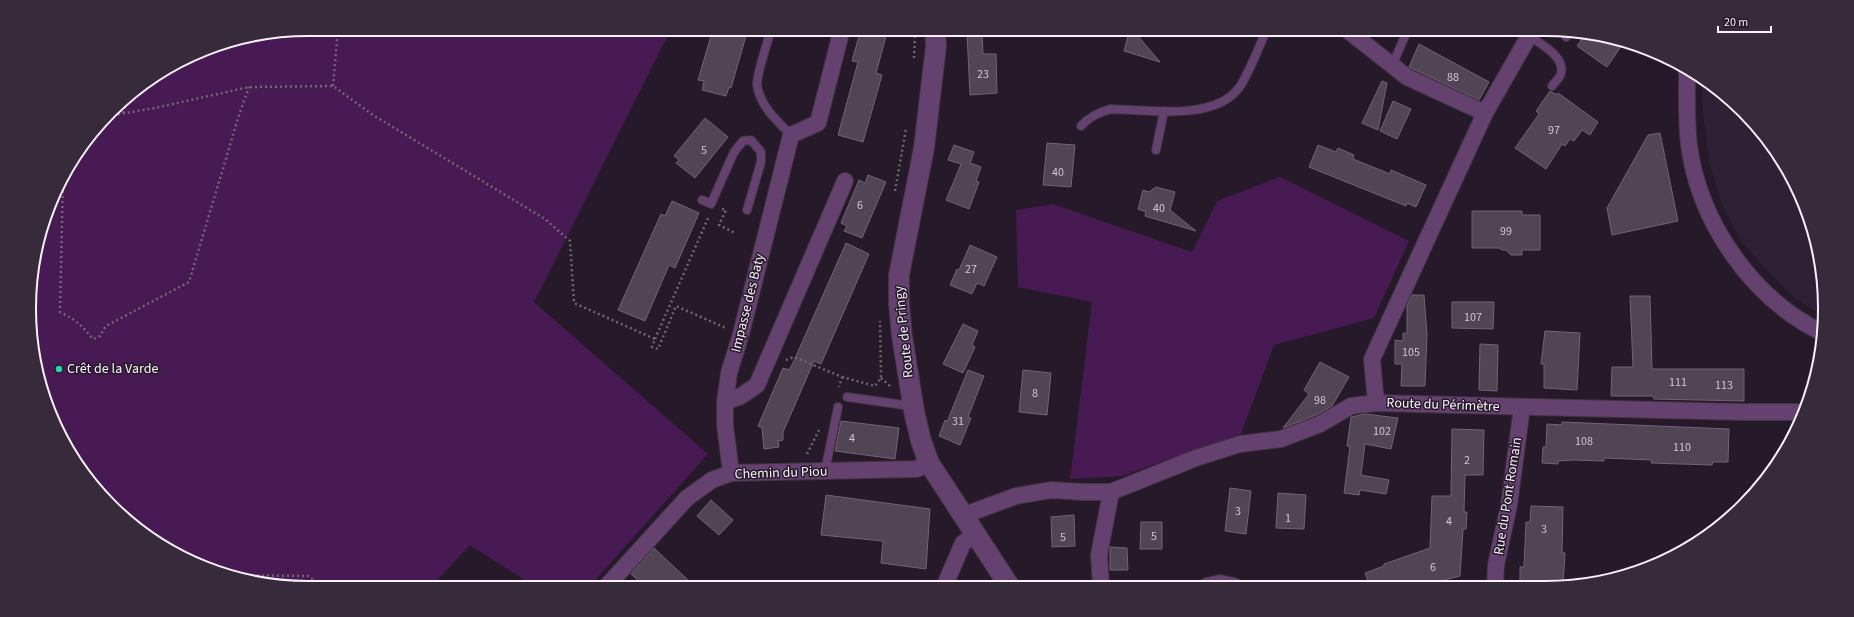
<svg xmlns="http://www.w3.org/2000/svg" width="1854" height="617" font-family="'Source Sans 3',sans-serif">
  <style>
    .built { fill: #302035 }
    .green { fill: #481a53 }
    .building { fill: #514455; stroke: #726376 }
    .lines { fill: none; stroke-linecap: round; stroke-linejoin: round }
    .service-casing { stroke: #3f3342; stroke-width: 10 }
    .minor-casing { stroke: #3f3342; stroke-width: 18 }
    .tertiary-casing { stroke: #3f3342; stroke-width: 22 }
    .path { stroke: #716674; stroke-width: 2.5; stroke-dasharray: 2 3; stroke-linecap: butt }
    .service { stroke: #65416f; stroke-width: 8 }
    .minor { stroke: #65416f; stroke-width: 16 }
    .tertiary { stroke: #65416f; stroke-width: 20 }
    .poi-dot { fill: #29d5ac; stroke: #261929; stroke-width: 1.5 }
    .labels { text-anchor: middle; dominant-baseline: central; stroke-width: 3; stroke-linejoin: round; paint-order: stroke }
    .number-label { font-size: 12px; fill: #d0c6d2 }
    .street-label { font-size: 14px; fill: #faf1fc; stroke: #261929 }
    .poi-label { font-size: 14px; fill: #faf1fc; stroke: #261929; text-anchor: start }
    .rim { fill: none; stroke: #faf1fc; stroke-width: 2 }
  </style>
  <rect width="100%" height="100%" fill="#261929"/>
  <path class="built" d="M1701 76 1743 111 1778 153 1804 202 1820 254 1825 309 1824 318 1790 294 1765 268 1741 241 1722 205 1709 162 1703 111Z"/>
  <g class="green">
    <path d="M309 29H671L534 302 708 454 589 587 537 588 470 545 430 588H308L254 583 201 567 153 541 111 506 76 464 38 381 30 327 31 272 58 185 87 138 124 99 202 50 254 34Z"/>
    <path d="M1280 177 1409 241 1374 318 1274 345 1241 434 1122 476 1070 479 1092 302 1018 287 1016 210 1053 204 1192 252 1217 201Z"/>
  </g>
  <g class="building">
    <path d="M713 29H748L731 88 729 87 726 96 702 90 704 81 698 80Z"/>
    <path d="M861 29H888L876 73 882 75 863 142 838 135 858 62 852 61Z"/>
    <path d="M1130 29H1132L1160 62 1124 51Z"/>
    <path d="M967 33H982L983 54H996L997 93 970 95Z"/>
    <path d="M1586 33 1600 34 1624 42 1607 67 1577 46Z"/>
    <path d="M1419 44 1489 82 1479 100 1409 67Z"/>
    <path d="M1382 81 1387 83 1378 130 1362 123Z"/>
    <path d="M1550 91 1557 95 1558 93 1598 122 1590 135 1582 130 1574 141 1570 139 1565 146 1562 144 1546 169 1515 148 1539 114 1536 111Z"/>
    <path d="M1393 101 1411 109 1397 139 1380 131Z"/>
    <path d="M705 118 728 137 695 178 676 163 679 160 674 156Z"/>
    <path d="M1660 133 1678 221 1612 235 1607 208 1648 135Z"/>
    <path d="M1047 143 1075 145 1071 187 1043 185Z"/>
    <path d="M954 145 974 152 970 163 981 167 976 181 979 182 969 209 946 200 961 164 948 160Z"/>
    <path d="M1318 145 1336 152 1338 148 1354 155 1353 159 1390 174 1391 170 1426 185 1416 207 1407 203 1406 206 1309 167Z"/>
    <path d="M868 175 886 182 862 238 844 231 847 226 841 223 859 180 865 183Z"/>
    <path d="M1156 187 1175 192 1170 210 1196 231 1145 216 1146 212 1138 209 1143 190 1149 192Z"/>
    <path d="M672 201 699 213 675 268 669 265 645 321 618 310 661 214 665 216Z"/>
    <path d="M1472 211H1522V215H1540V250H1522V255H1511L1506 250H1502L1499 248H1472Z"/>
    <path d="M846 243 869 254 821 364 814 361 783 432V440L778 441 779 447 764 449 762 428 758 426 783 368 789 370 793 363Z"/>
    <path d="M970 245 997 257 984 286 977 283 972 294 950 285 957 269 959 270Z"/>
    <path d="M1412 295H1424L1427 334 1425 386H1401L1402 364H1395V340L1403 341V333H1407V305Z"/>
    <path d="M1630 296H1650L1652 369H1744V401L1654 399 1653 396H1611L1612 367H1633Z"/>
    <path d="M1452 302H1494L1493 329 1452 328Z"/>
    <path d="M963 324 978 331 972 345 975 347 963 373 943 364Z"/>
    <path d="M1545 331 1580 333 1577 390 1544 388V364H1541Z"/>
    <path d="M1480 344 1498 345 1497 391 1479 390Z"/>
    <path d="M1320 362 1349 377 1332 406 1316 415 1283 428 1309 394 1304 390Z"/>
    <path d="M968 370 984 376 968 417 971 418 960 445 939 436 945 420 947 422Z"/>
    <path d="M1023 370 1051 373 1047 415 1019 412Z"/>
    <path d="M1365 414 1398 418 1391 449 1365 444 1361 475 1389 480 1386 494 1360 490 1359 495 1344 493 1350 447 1347 446 1351 417Z"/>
    <path d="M841 421 899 428 895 459 835 451Z"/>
    <path d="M1562 422 1729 429 1728 462H1713L1712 465 1651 463 1652 460 1604 458V461L1573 460 1558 461V464L1542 463 1543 447H1546L1547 424 1562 425Z"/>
    <path d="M1452 429 1484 430 1483 475H1465L1464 512H1467L1466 529H1463L1460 576 1422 586H1370L1365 573 1384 566V564L1430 548 1432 496H1451Z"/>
    <path d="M1230 488 1251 491 1246 534 1225 531Z"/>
    <path d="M1278 493 1306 495 1304 529 1276 528Z"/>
    <path d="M826 495 930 509 926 569 881 563 883 541 821 535Z"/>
    <path d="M711 500 733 520 719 535 697 516Z"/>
    <path d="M1531 506 1563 507 1562 553H1565L1563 586 1520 585V567H1524L1526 522H1530Z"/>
    <path d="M1074 515 1075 546 1052 547 1051 517Z"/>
    <path d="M1141 522H1162V549H1140Z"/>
    <path d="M1110 547 1127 548 1128 570H1110Z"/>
    <path d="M654 548 688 580 681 587H645L631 574Z"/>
  </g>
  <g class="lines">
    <defs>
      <g id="service">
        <path d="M771 29C768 42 757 72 757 84 759 105 777 121 791 135"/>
        <path d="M1529 36C1541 44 1568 58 1560 76 1558 80 1554 83 1552 86"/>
        <path d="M1566 37 1570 31"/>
        <path d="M1392 66 1408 29"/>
        <path d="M1081 126C1089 117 1099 112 1111 109 1149 110 1217 122 1241 85 1251 68 1259 47 1267 29"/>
        <path d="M1156 150 1164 111"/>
        <path d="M702 200 711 204 734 152 743 141 751 140 761 152V162L747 210"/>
        <path d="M847 397 904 405 912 400"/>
        <path d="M825 471 838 407"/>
      </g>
      <g id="minor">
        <path d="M1346 29 1407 77 1485 113"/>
        <path d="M1533 29 1485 113 1372 359 1376 403 1742 412H1801"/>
        <path d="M1687 69C1687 94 1686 120 1689 145 1699 222 1752 299 1823 333"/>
        <path d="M725 402 741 396 757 385 845 181"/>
        <path d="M731 473 725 425V402L729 373 741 334 791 135 818 123 842 29"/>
        <path d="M962 516 1016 496 1051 490 1083 492H1111L1196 458 1240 444 1281 439 1320 424 1351 406 1376 403"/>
        <path d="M1101 586 1099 555 1111 492"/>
        <path d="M1207 586 1220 583 1234 586"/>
        <path d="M1495 586 1496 565 1509 505 1522 407"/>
        <path d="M606 587 687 498 712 480 731 473 917 469 929 463"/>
        <path d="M944 587 963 543 975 535"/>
      </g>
      <path id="tertiary" d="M935 29 936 46 924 148 899 275V304L902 336 914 411 921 441 929 463 1010 587"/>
    </defs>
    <use href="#service" class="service-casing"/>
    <use href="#minor" class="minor-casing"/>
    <use href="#tertiary" class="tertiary-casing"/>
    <g class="path">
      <path d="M914 58 915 35"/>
      <path d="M333 86 338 29"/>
      <path d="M123 113 130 95"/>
      <path d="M108 116 155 108 249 87 333 86 373 115 545 219 570 241 574 303 655 339 652 347 658 349 676 306 726 328"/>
      <path d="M63 176 60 312C75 319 83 327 93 339L100 336 106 326 189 282 239 115 249 87"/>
      <path d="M895 191 906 129"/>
      <path d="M722 209 726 210 719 225 735 233"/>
      <path d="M655 339 709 216"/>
      <path d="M786 360 794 357 842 377 839 387"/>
      <path d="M842 377 875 386 881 378 880 321"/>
      <path d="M881 378 891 387"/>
      <path d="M807 454 819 430"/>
      <path d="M227 575 308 576 324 588"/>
    </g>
    <use href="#service" class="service"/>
    <use href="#minor" class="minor"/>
    <use href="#tertiary" class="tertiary"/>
  </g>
  <circle class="poi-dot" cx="59" cy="369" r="4"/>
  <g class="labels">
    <g class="number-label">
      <text x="983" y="74">23</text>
      <text x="1453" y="77">88</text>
      <text x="1554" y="130">97</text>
      <text x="704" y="150">5</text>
      <text x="1058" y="172">40</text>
      <text x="860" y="205">6</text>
      <text x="1159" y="208">40</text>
      <text x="1506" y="231">99</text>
      <text x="971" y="269">27</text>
      <text x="1473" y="317">107</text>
      <text x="1411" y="352">105</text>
      <text x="1678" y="382">111</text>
      <text x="1724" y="385">113</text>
      <text x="1035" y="393">8</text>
      <text x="1320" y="400">98</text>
      <text x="958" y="421">31</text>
      <text x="1382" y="431">102</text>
      <text x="852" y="438">4</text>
      <text x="1584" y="441">108</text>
      <text x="1682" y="447">110</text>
      <text x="1467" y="460">2</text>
      <text x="1238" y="511">3</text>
      <text x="1288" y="518">1</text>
      <text x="1449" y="521">4</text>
      <text x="1544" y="529">3</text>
      <text x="1154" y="536">5</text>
      <text x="1063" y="537">5</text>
      <text x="1433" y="567">6</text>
    </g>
    <g class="street-label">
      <text transform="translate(748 303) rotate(-76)">Impasse des Baty</text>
      <text transform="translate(904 332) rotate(-96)">Route de Pringy</text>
      <text transform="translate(1443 405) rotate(2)">Route du Périmètre</text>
      <text transform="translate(781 473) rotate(-2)">Chemin du Piou</text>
      <text transform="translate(1508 496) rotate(-81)">Rue du Pont Romain</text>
    </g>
    <g class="poi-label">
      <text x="67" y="369">Crêt de la Varde</text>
    </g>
  </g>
  <path d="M0 0H1854V617H0ZM308 36H1546A272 272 0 0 1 1818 308V309A272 272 0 0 1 1546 581H308A272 272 0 0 1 36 309V308A272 272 0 0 1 308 36Z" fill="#372a3a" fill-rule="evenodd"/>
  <path class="rim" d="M308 36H1546A272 272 0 0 1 1818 308V309A272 272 0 0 1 1546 581H308A272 272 0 0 1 36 309V308A272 272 0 0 1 308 36Z"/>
  <path d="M1718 26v6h53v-6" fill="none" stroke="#faf1fc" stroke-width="2"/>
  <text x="1724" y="26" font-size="12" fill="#faf1fc" stroke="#261929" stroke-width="3" paint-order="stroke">20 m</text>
</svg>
